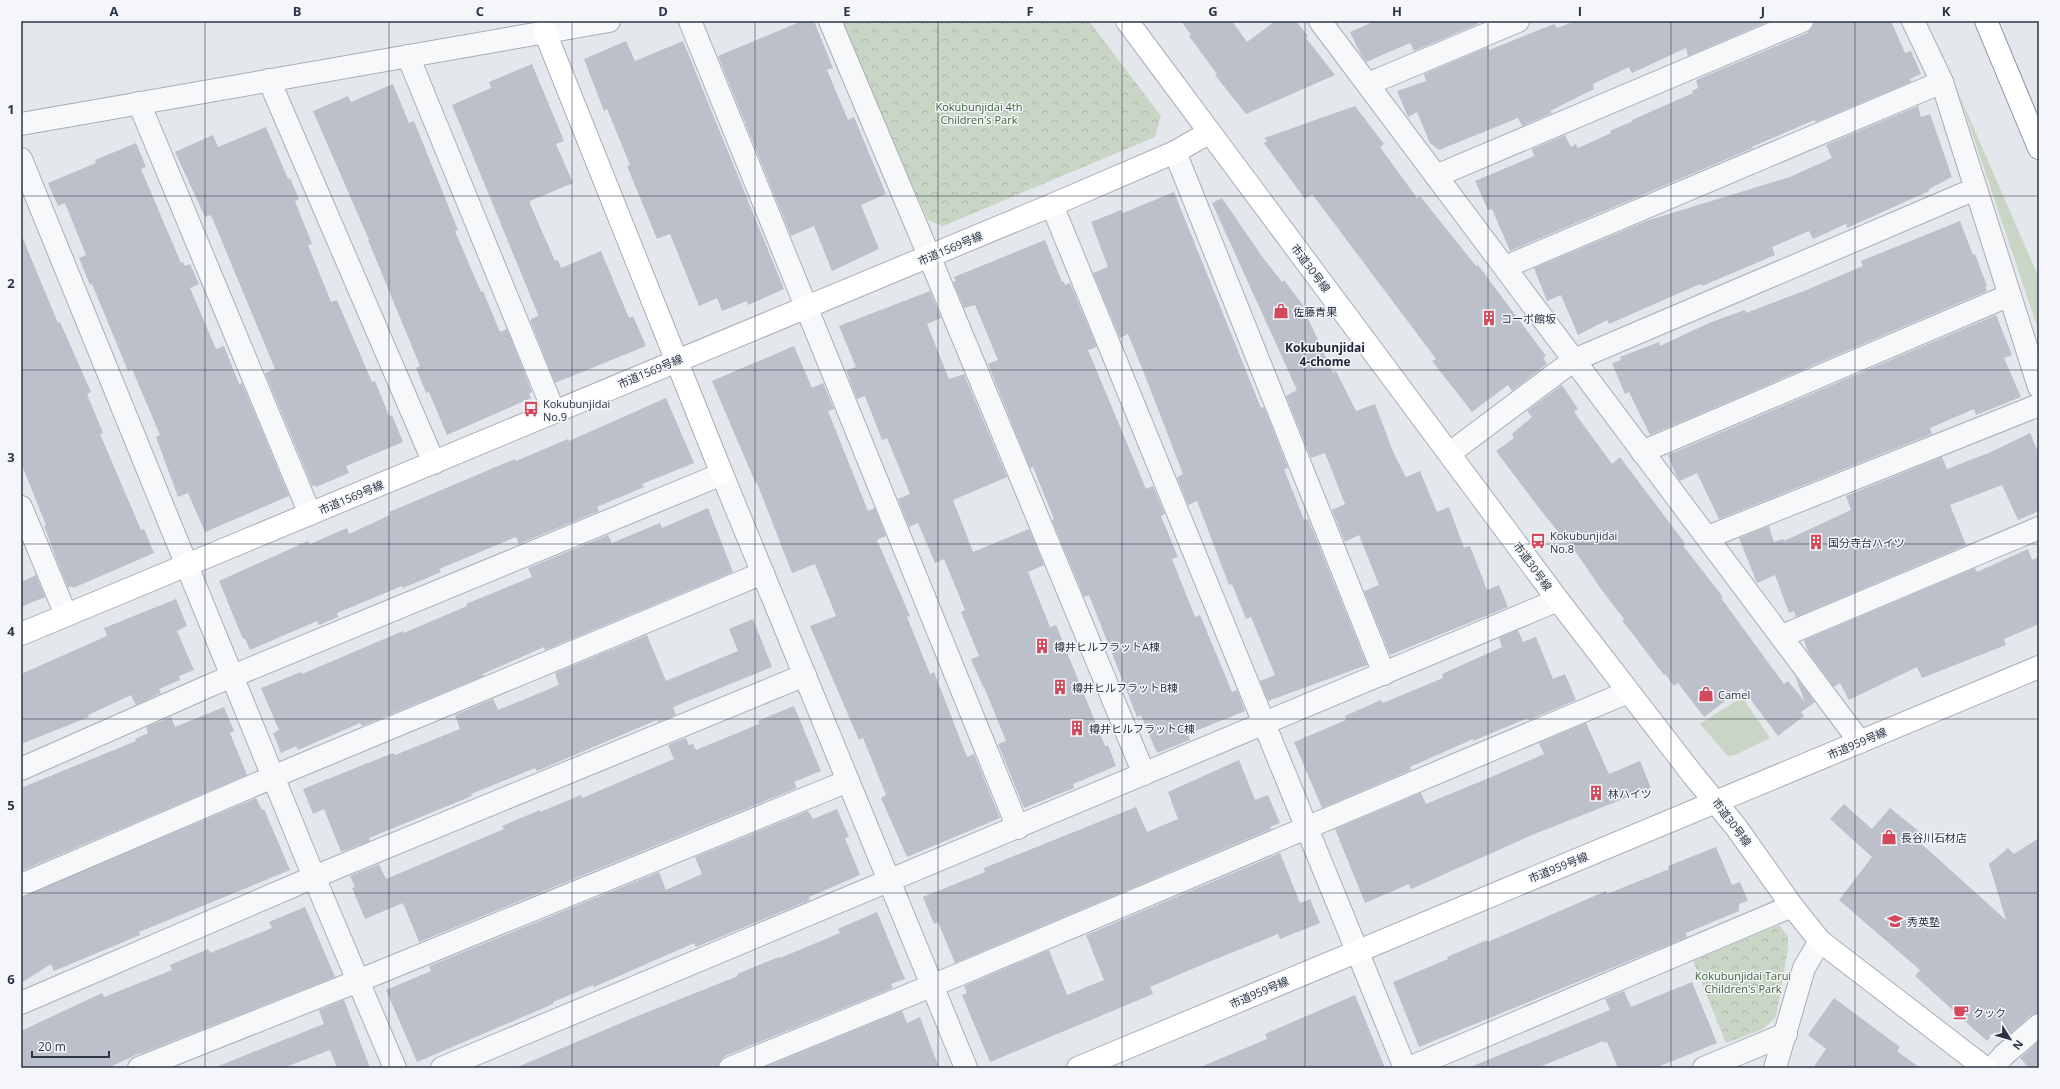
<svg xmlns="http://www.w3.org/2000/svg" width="2060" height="1089" font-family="'Open Sans','Noto Sans JP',sans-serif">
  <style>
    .green { fill: #c9d6c5 }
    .park { fill: url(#park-crowns) }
    .building { fill: #bbc0ca }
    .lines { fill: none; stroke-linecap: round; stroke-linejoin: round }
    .street-casing { stroke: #a9aeb7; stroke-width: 24 }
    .secondary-casing { stroke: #a9aeb7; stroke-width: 24 }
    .highway-casing { stroke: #8b94a3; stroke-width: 24 }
    .street { stroke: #f7f8fa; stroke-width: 22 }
    .secondary { stroke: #fff; stroke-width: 22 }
    .highway { stroke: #fff; stroke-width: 22 }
    .grid { fill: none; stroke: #2b3445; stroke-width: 1; stroke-opacity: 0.55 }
    .labels { text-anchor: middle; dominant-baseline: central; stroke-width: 3; stroke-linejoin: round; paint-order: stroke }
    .park-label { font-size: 11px; fill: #3f6138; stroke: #f4f6f9 }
    .street-label { font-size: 11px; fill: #2b3445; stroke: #f4f6f9 }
    .poi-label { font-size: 11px; fill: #2b3445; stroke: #f4f6f9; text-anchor: start }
    .neighbourhood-label { font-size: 12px; font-weight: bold; fill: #1d2536; stroke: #f4f6f9 }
    .neatline { fill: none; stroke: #2b3445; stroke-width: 1.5 }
    .grid-label { font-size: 13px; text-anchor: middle; font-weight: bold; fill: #2b3445 }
  </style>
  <defs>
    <pattern id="park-crowns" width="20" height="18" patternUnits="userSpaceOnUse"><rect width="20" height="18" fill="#c9d6c5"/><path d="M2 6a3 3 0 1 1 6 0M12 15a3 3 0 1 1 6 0" fill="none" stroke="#adb8ab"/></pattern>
  </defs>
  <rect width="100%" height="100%" fill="#e4e7ec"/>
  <g class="green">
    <path d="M1959 94 2039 278V332Z"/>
    <path d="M1742 697 1770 738 1735 755 1728 756 1700 724Z"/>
  </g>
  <g class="park">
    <path d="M839 21H1089L1161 116 1155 137 943 226 928 220Z"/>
    <path d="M1779 925 1788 936V949L1776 1017 1763 1029 1726 1043 1693 961Z"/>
  </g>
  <g class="building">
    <path d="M802 21H814L833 68 827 70 848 120 854 117 886 194 861 205 879 249 832 271 814 226 791 236 718 56Z"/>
    <path d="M1181 21H1232L1247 42 1275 21H1296L1308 36 1306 38 1335 75 1246 114 1215 75 1217 74 1189 36 1191 35Z"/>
    <path d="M1375 21H1477L1478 24 1414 51 1410 43 1366 62 1360 53 1350 32Z"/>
    <path d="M1575 21H1770L1688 56 1686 48 1632 73 1629 67 1593 84 1594 89 1550 111 1552 113 1522 126 1518 118 1439 150 1430 143 1417 112 1408 117 1397 91 1426 81 1424 74 1488 47 1489 50 1554 24 1557 28Z"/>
    <path d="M1814 21H1891L1905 53 1911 51 1921 74 1910 79 1911 82 1816 122 1814 120 1752 147 1753 148 1510 251 1492 209 1488 210 1475 181 1534 156 1532 149 1565 135 1571 147 1576 144 1578 148 1611 133 1610 131 1633 121 1632 120 1693 93 1692 91 1698 88 1696 80 1807 33 1812 28Z"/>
    <path d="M626 41 635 61 683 41 784 289 748 305 747 301 722 311 717 298 699 306 670 234 657 239 627 166 630 165 607 109 604 111 584 59Z"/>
    <path d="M532 64 564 141 556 144 573 183 530 201V204L555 261 558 260 561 268 601 251 629 318 633 316 646 346 555 383 530 320 538 316 537 312 452 105 491 88 489 82Z"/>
    <path d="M393 84 409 123 414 121 458 230 455 231 481 292 483 291 500 332 507 329 532 392 529 394 531 398 447 435 429 392 426 393 416 368 420 366 368 240H369L313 111 348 96 351 102Z"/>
    <path d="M1355 106 1384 144 1380 147 1417 198 1420 196 1476 266 1478 265 1546 356 1543 358 1547 364 1512 391 1508 385 1472 412 1432 361 1436 359 1312 194 1305 199 1264 143 1267 141 1264 138Z"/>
    <path d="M1918 106 1921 117 1930 114 1952 177 1929 189V191L1847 228 1846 224 1813 239 1809 231 1772 247 1775 255 1702 286 1700 284 1609 324 1607 320 1578 335 1561 295 1547 301 1534 268 1649 220 1790 177 1832 158 1826 145Z"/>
    <path d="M266 127 288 179 290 178 299 199 295 201 312 244 308 245 331 302 337 300 372 382 375 381 389 416 392 415 403 442 346 466 349 473 316 487 315 485 312 486 265 373 275 369 211 215 205 217 175 152 213 135 218 147Z"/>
    <path d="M136 143 146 167 141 169 181 263 183 262 185 266 190 264 199 284 190 288 216 349 224 346 239 384 242 383 289 496 205 532 188 493 178 497 156 437 160 435 132 369 128 371 92 284 90 285 79 258 86 255 65 203 58 206 48 183 96 163 95 160Z"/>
    <path d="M1174 192 1261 408 1264 407 1288 468 1284 469 1304 520 1308 519 1309 521 1367 665 1268 701 1260 681 1275 675 1251 617 1246 619 1232 584 1229 585 1197 501 1188 505 1177 477 1183 474 1146 378 1128 334 1120 338 1093 273 1108 267 1091 222 1121 210 1123 213Z"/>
    <path d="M1222 198 1261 255 1282 282 1284 280 1308 312 1306 314 1333 373 1336 371 1356 411 1375 404 1394 454 1406 477 1420 471 1437 512 1449 507 1464 548 1470 546 1487 590 1499 585 1508 607 1390 655 1364 591 1379 585 1359 535 1345 542 1332 510 1345 504 1325 453 1311 458 1286 396 1297 390 1212 203Z"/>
    <path d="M1960 221 1973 255 1975 254 1987 286 1985 287 1987 291 1650 435 1629 392 1625 394 1612 363 1621 360 1620 357 1659 342 1660 346 1709 323 1745 310 1746 313 1804 291 1863 266 1861 261Z"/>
    <path d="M21 234 58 323 60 322 91 392 87 394 103 433 100 434 141 530 144 529 154 553 73 588 72 586 68 588 59 566 44 526 46 525 21 463Z"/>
    <path d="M1045 240 1062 282 1063 281 1065 285 1070 283 1097 347 1088 350 1146 489 1153 486 1165 514 1161 516 1178 557 1172 559 1195 617 1200 615 1232 692 1237 690 1245 711 1188 734 1190 740 1157 753 1141 715 1137 717 1089 595 1084 597 1052 520 1054 519 1033 467 1030 468 988 364 998 360 975 305 964 308 953 282 956 281 954 277Z"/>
    <path d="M930 291 941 318 927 324 949 379 964 374 1007 477 953 500 962 523 973 552 1029 529 1044 565 1028 572 1050 627 1056 625 1105 746 1108 745 1116 766 1073 784 1074 788 1024 808 998 744 1006 741 984 687H983L971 659 979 656 961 612 965 610 944 559 935 563 918 523 909 527 898 499 910 494 887 438 882 440 865 396 857 399 847 373V370L856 367 839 326Z"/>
    <path d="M1996 315 2012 355 2004 358 2021 397 1976 415 1974 409 1930 428 1932 434 1719 519 1697 473 1680 481 1676 475 1668 455Z"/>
    <path d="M794 346 812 388 823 383 834 409 828 411 868 511 875 508 886 536 877 540 910 616 907 617 930 674 934 672 967 757 974 754 1000 818 907 857 881 798 886 795 863 738 859 740 810 626 836 616 815 564 792 573 757 483 756 484 712 381Z"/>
    <path d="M1562 385 1578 409 1574 412 1612 464 1620 457 1684 542V547L1723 597 1721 598 1784 684 1788 681 1805 702 1795 676 1815 702 1801 712 1804 716 1778 736 1742 688 1704 717 1678 683 1674 686 1665 674 1664 675 1622 620 1624 619 1601 589 1569 542 1567 543 1539 508 1496 451 1514 438 1512 434 1532 417 1527 411Z"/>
    <path d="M666 398 694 463 642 484 644 487 597 507 599 511 519 544 516 537 439 569 441 572 403 588 402 586 337 613 338 617 319 625 317 621 250 650 245 639H243L219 581 308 541 310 544 347 528 349 534 390 515 389 512 413 502 515 459 516 461 568 439 569 441Z"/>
    <path d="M2030 433 2039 454V511L2018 520 2002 485 1950 505 1966 545 1796 617 1794 611 1789 613 1775 575 1757 583 1739 538 1769 526 1774 542 1783 539 1784 541 1851 510 1846 496 1942 457 1947 469 1991 452Z"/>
    <path d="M708 508 733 572 545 650 544 647 483 674 484 676 362 726 360 723 298 750 296 746 281 753 273 733 279 730 261 688 301 672 302 674 403 631 404 633 467 606 466 604 532 577 528 568 608 535 612 543 660 523 662 528Z"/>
    <path d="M2028 549 2032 560 2039 557V624L2004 639 2006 645 1922 678 1917 667 1849 700 1840 683 1834 687 1808 652 1804 640 1975 568 1977 572Z"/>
    <path d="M36 575 45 597 21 607V582Z"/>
    <path d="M176 599 187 626 177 631 194 670 179 676 180 680 159 689 161 693 136 705 131 695 88 715 89 717 21 744V674L107 636 104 628Z"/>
    <path d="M753 619 772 667 673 707 676 715 658 722 657 720 537 771 535 768 471 794 472 796 369 838 370 841 341 852 324 809 313 814 303 789 393 753 395 755 460 729 455 715 493 699 498 710 559 685 555 673 647 635 666 681 738 651 729 629Z"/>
    <path d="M1518 630 1523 642 1536 637 1553 679 1565 674 1576 700 1529 720 1528 718 1473 741V739L1410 767 1411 770 1322 808 1294 742 1346 720 1345 716 1381 700 1383 703 1443 678 1442 674 1502 647 1499 638Z"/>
    <path d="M794 706 821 771 794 782 797 788 419 942 403 903 365 919 352 888 355 887 350 876 379 864 386 879 504 829 502 826 540 810V812L581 795 582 798 674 759 668 745 686 738 689 745 693 744 696 750 759 724 758 721Z"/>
    <path d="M224 707 234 731 230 733 247 775 21 871V788L136 741 135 739 148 733 146 727 171 717 175 727Z"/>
    <path d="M1586 723 1609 774 1640 761 1651 788 1532 835 1411 889 1409 884 1365 903 1335 829 1421 793 1426 804 1491 777 1544 754 1539 743Z"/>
    <path d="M1239 760 1255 800 1268 795 1280 823 1270 827 1271 829 955 963 938 922 934 924 923 897 985 872 984 868 1136 807 1147 832 1178 819 1168 792Z"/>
    <path d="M256 798 262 810 264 809 290 870 139 932 140 935 54 971 51 964 21 983V897Z"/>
    <path d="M1844 804 1872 829 1890 808 1921 833 1916 839 2006 920 1989 864 2008 848 2014 854 2039 838V1013L2031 1015 2003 1040 1995 1032 1987 1041 1915 976 1920 970 1839 900 1872 857 1830 819Z"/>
    <path d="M837 809 849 837 845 838 860 875 809 897 810 900 696 947 694 943 594 987 593 985 553 1002V1004L417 1062 386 990 431 971 429 966 659 872 666 890 702 874 695 857 808 811 813 819Z"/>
    <path d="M1716 847 1732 885 1740 882 1748 901 1739 904V911L1686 933 1687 937 1419 1047 1393 982 1448 959 1447 957 1487 940 1488 942 1606 891 1607 894 1669 869 1668 866Z"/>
    <path d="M1280 853 1300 903 1310 899 1320 923 1280 939 1278 934 1206 963 1150 987 1153 994 990 1062 962 995 967 993 964 986 1049 950 1067 995 1104 980 1086 935Z"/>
    <path d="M305 907 335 977 140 1054V1053L108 1068H21V1031L102 993 104 997 172 970 170 965 208 949 210 953 272 928 269 922Z"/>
    <path d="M877 912 905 979 891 984 893 988 725 1056 720 1061 718 1068H515L640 1015 738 976 737 974 769 961 779 957 780 958 840 933 838 929Z"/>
    <path d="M1692 982 1717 1043 1655 1068H1618L1607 1042 1604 1043 1603 1041 1537 1068H1468L1610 1010 1605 999 1624 991 1631 1007Z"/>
    <path d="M1355 995 1385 1068H1198L1267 1039 1265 1034Z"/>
    <path d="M1834 998 1900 1047 1897 1051 1920 1068H1813L1826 1049 1808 1035Z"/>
    <path d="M344 1000 370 1068H337L330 1050 283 1068H216V1067L324 1024 319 1010Z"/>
    <path d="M902 1011 907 1023 920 1017 939 1068H763Z"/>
    <path d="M2039 1041V1068H2029L2020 1058Z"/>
  </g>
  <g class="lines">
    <defs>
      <g id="street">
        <path d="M690 21 1018 828"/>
        <path d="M830 21 922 239 1144 774"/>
        <path d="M1320 21 1860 742"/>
        <path d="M1913 21 1942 82 2039 387"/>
        <path d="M408 56 554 412"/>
        <path d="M269 80 434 463"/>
        <path d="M1368 84 1518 21"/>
        <path d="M139 103 310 514"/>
        <path d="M21 124 609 21"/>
        <path d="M1175 152 1384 674"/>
        <path d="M21 159 314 877 395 1068"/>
        <path d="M1436 176 1802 21"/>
        <path d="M1052 205 1405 1068"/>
        <path d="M1505 267 1942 82"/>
        <path d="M1642 452 2010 295"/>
        <path d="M1450 453 1574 360 1975 189"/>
        <path d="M21 507 66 615"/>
        <path d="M1708 537 2039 405"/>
        <path d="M1782 636 2039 528"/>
        <path d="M21 769 211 685 722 474 966 1068"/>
        <path d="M21 885 294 768 763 573"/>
        <path d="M21 1003 314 877 805 675"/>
        <path d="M139 1068 358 981 848 781"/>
        <path d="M442 1068 1558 600"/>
        <path d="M730 1068 958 975 1628 692"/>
        <path d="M1409 1068 1792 906"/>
        <path d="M1704 1068 1786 1034"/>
        <path d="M1775 1068 1804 968 1820 941"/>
        <path d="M1992 1068 2005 1054 2039 1025"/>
      </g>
      <g id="secondary">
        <path d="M1127 21 1558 600 1693 775 1736 827 1792 906 1820 941 1985 1068"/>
        <path d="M545 32 722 474"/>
        <path d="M21 634 1052 205 1175 152 1210 132"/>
        <path d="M1078 1068 2039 667"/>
      </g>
      <path id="highway" d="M1986 21 2039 148"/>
    </defs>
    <use href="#street" class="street-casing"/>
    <use href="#secondary" class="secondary-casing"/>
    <use href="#highway" class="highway-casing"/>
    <use href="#street" class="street"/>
    <use href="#secondary" class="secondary"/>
    <use href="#highway" class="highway"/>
  </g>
  <path class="grid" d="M205 21V1068M389 21V1068M572 21V1068M755 21V1068M938 21V1068M1122 21V1068M1305 21V1068M1488 21V1068M1671 21V1068M1855 21V1068M21 196H2039M21 370H2039M21 544H2039M21 719H2039M21 893H2039"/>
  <defs>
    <symbol id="shop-bare" viewBox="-9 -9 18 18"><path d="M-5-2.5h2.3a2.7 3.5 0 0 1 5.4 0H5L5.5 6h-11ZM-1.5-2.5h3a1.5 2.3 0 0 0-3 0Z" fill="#d1495b" stroke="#f4f6f9" stroke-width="2.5" paint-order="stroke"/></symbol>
    <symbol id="building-bare" viewBox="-9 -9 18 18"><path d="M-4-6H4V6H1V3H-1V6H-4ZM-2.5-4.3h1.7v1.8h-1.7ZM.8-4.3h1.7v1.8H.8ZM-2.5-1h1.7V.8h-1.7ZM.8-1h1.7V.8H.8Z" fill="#d1495b" stroke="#f4f6f9" stroke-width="2.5" paint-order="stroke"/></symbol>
    <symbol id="bus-bare" viewBox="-9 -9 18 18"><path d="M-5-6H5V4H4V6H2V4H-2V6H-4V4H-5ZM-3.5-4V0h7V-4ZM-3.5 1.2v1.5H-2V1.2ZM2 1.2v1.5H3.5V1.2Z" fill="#d1495b" stroke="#f4f6f9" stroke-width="2.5" paint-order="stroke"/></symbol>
    <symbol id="school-bare" viewBox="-9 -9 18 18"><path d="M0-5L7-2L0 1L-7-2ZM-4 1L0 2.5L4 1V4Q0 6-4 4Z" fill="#d1495b" stroke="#f4f6f9" stroke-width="2.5" paint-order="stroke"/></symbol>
    <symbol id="cafe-bare" viewBox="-9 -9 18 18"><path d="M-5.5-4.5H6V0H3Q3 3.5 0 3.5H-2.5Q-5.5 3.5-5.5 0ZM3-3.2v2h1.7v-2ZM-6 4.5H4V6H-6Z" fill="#d1495b" stroke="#f4f6f9" stroke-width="2.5" paint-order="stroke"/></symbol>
  </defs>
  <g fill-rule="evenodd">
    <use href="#shop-bare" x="1270" y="300" width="22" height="22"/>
    <use href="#building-bare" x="1478" y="307" width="22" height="22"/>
    <use href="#bus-bare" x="520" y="398" width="22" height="22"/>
    <use href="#bus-bare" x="1527" y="530" width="22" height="22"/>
    <use href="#building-bare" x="1805" y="531" width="22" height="22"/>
    <use href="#building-bare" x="1031" y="635" width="22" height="22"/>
    <use href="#building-bare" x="1049" y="676" width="22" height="22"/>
    <use href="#shop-bare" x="1695" y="683" width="22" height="22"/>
    <use href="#building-bare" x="1066" y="717" width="22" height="22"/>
    <use href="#building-bare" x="1585" y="782" width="22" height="22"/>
    <use href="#shop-bare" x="1878" y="826" width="22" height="22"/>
    <use href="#school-bare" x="1884" y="910" width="22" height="22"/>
    <use href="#cafe-bare" x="1950" y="1001" width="22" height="22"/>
  </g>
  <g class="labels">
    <g class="park-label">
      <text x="979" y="106">Kokubunjidai 4th<tspan x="979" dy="13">Children's Park</tspan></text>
      <text x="1743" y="975">Kokubunjidai Tarui<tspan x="1743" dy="13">Children's Park</tspan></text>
    </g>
    <g class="street-label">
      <text transform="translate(950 248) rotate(-23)">市道1569号線</text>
      <text transform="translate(1311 268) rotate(53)">市道30号線</text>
      <text transform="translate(650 371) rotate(-23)">市道1569号線</text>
      <text transform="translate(351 497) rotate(-23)">市道1569号線</text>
      <text transform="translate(1533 566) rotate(54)">市道30号線</text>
      <text transform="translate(1857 743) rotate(-23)">市道959号線</text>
      <text transform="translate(1732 822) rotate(53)">市道30号線</text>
      <text transform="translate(1558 867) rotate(-22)">市道959号線</text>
      <text transform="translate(1259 992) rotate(-23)">市道959号線</text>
    </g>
    <g class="poi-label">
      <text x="1293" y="311">佐藤青果</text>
      <text x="1501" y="318">コーポ館坂</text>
      <text x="543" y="403">Kokubunjidai<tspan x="543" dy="13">No.9</tspan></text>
      <text x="1550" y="535">Kokubunjidai<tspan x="1550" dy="13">No.8</tspan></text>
      <text x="1828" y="542">国分寺台ハイツ</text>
      <text x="1054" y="646">樽井ヒルフラットA棟</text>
      <text x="1072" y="687">樽井ヒルフラットB棟</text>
      <text x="1718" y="694">Camel</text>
      <text x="1089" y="728">樽井ヒルフラットC棟</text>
      <text x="1608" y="793">林ハイツ</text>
      <text x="1901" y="837">長谷川石材店</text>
      <text x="1907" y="921">秀英塾</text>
      <text x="1973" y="1012">クック</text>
    </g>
    <g class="neighbourhood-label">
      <text x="1325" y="347">Kokubunjidai<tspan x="1325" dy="14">4-chome</tspan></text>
    </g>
  </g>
  <rect width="2060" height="1089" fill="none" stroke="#f4f6f9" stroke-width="44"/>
  <g transform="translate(2010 1039) rotate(127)" stroke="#f4f6f9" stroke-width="3" paint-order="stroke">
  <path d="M0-3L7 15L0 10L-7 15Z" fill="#2b3445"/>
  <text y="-6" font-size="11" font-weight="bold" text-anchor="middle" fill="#2b3445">N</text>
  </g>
  <path d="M32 1051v6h77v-6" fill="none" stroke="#2b3445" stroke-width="2"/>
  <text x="38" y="1051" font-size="12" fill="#2b3445" stroke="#f4f6f9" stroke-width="3" paint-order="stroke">20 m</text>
  <rect x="22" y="22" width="2016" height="1045" class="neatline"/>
  <g class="grid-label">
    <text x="114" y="16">A</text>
    <text x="297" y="16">B</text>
    <text x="480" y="16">C</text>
    <text x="663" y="16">D</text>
    <text x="847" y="16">E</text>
    <text x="1030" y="16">F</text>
    <text x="1213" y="16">G</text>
    <text x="1397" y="16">H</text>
    <text x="1580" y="16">I</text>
    <text x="1763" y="16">J</text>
    <text x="1946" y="16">K</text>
    <text x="11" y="114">1</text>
    <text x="11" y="288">2</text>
    <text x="11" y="462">3</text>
    <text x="11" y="636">4</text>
    <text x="11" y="810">5</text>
    <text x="11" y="984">6</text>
  </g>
</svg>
